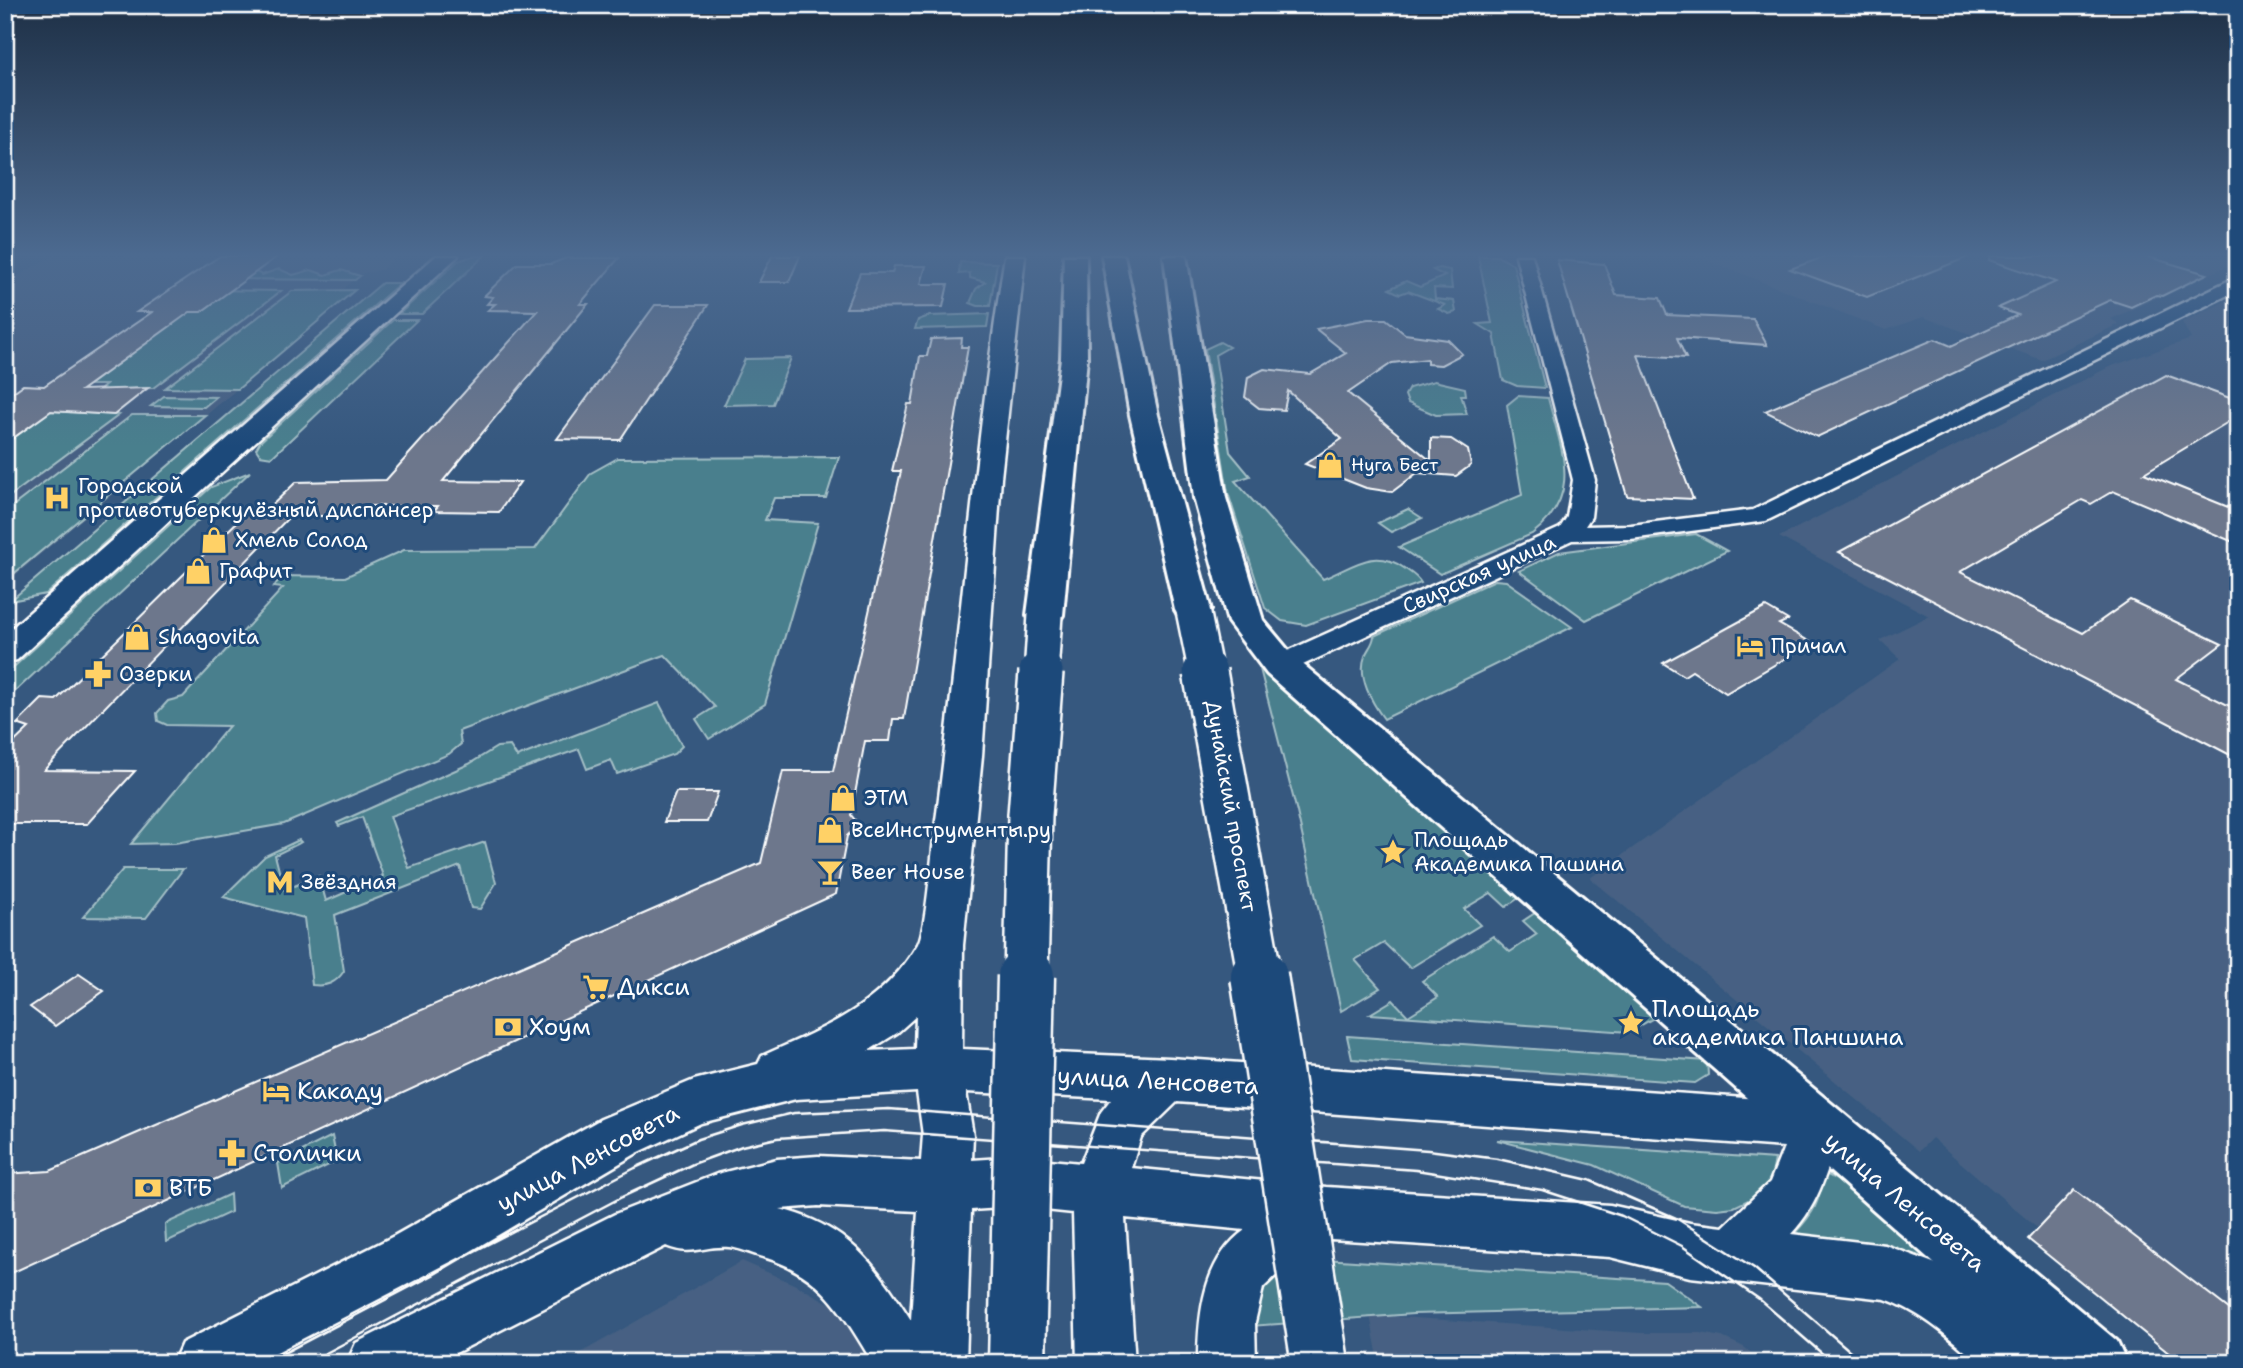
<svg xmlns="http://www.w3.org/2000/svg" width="2243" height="1368" font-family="'Shantell Sans',sans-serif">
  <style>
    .built { fill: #466183 }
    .green { fill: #497f8d; stroke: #a4bfc6; stroke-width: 2 }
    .building { fill: #6d778c; stroke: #fff; stroke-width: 2 }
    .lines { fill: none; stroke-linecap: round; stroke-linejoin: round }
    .minor-casing { stroke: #fff; stroke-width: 5 }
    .tertiary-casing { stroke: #fff; stroke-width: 5 }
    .secondary-casing { stroke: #fff; stroke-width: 6 }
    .minor { fill: #1f4a7a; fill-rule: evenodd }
    .tertiary { fill: #1f4a7a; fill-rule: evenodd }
    .secondary { fill: #1f4a7a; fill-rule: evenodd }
    .tram { stroke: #fff; stroke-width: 2.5 }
    .secondary-bridge-far2-casing { stroke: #fff; stroke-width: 38; stroke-linecap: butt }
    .secondary-bridge-far1-casing { stroke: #fff; stroke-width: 48; stroke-linecap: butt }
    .secondary-bridge-casing { stroke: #fff; stroke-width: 61; stroke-linecap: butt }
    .secondary-bridge-far2 { stroke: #1f4a7a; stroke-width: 33 }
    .secondary-bridge-far1 { stroke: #1f4a7a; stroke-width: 43 }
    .secondary-bridge { stroke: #1f4a7a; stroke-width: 56 }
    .labels { text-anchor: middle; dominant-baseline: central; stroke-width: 6; stroke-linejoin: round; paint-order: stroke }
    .far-poi-label { font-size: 18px; fill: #fff; stroke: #1f4a7a; text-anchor: start }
    .poi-label { font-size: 21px; fill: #fff; stroke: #1f4a7a; text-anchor: start }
    .street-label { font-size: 21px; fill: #fff; stroke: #1f4a7a }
    .near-poi-label { font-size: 24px; fill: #fff; stroke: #1f4a7a; text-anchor: start }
    .near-street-label { font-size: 24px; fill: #fff; stroke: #1f4a7a }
  </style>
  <rect width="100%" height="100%" fill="#36587f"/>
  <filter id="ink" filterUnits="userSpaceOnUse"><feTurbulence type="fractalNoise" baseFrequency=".0143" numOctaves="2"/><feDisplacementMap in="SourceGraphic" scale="14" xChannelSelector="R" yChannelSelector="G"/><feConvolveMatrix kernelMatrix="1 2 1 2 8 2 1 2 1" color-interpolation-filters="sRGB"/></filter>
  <g filter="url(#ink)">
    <g class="built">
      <path d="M53 256H398L381 270 360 274 343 290H355L5 584V283Z"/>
      <path d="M1696 256H2238V261L2111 319 2119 324 2042 360 1923 317 1886 330Z"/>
      <path d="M2238 295V1363H2181L2028 1239 2037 1228 1932 1138 1919 1151 1590 878 1900 659 1880 640 1929 616 1779 537 2109 367 2191 339 2182 322Z"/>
      <path d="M742 1261 798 1286 867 1324 880 1363H563Z"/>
      <path d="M1370 1315 1641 1333H1700L1722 1337 1744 1347 1763 1363H1379Z"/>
    </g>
    <g class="green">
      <path d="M473 256H484L422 314H399L458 261Z"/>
      <path d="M1478 256H1497L1513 264 1545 388 1517 386 1503 380 1494 334 1478 324 1492 323Z"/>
      <path d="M960 262 997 263 990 306H978L970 303 976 289 985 282 970 278V273L959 274Z"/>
      <path d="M1439 268 1450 270 1452 289 1434 288 1435 299 1454 301 1456 312 1449 314 1438 309 1445 305 1408 291 1400 294 1389 289 1406 281 1420 287 1445 276 1433 270Z"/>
      <path d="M249 269 262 275 279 269 293 275 311 270 325 275 341 270 360 276 355 280 211 279Z"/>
      <path d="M382 283H400L46 594 10 601Z"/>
      <path d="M196 290 281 291 153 388 100 390 106 385H89L187 312H201L212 304Z"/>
      <path d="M355 290 238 389 165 388 292 291Z"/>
      <path d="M989 314 987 327 915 329 918 320 929 316Z"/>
      <path d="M393 320H417L272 457 260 455 256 449 260 442Z"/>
      <path d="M1220 342 1229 347 1215 355 1230 452 1250 476 1235 481 1323 579C1353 567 1374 547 1404 568 1411 573 1417 576 1421 583L1306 625 1282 621 1265 608 1228 493 1205 349Z"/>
      <path d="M791 358 773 404 724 405 745 359Z"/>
      <path d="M1434 381 1465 388 1466 395H1461L1467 414 1436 415 1408 403 1405 395 1409 388Z"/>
      <path d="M164 396 216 397 204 407 151 406Z"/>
      <path d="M1518 396 1548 398C1561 450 1584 495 1532 534L1440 574 1399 547 1522 495 1507 405Z"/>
      <path d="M51 411 119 415 5 500V444Z"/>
      <path d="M132 415H205L5 581V512Z"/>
      <path d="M839 457 826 498H774L765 520 818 523 765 704 709 739 696 719 715 707 665 655 459 731 461 744 449 754 284 824 175 843 131 844 229 726 167 725 158 721 157 713 168 701 183 697 283 588 274 587 281 576 345 577 404 550 535 549 591 473 618 458Z"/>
      <path d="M250 472 5 701V675L211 487Z"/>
      <path d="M1408 509 1422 518 1391 532 1378 523Z"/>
      <path d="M1696 534 1727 551 1586 620 1519 571 1559 552Z"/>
      <path d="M1495 580 1506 581 1572 627 1384 719C1372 703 1357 677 1365 656 1368 648 1373 645 1374 636Z"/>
      <path d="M1259 665 1527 892 1506 907 1491 893 1464 909 1480 925 1410 968 1384 943 1355 960 1380 988 1341 1011 1297 812Z"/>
      <path d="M659 703 682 746 674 754 617 774 611 760 587 769 579 749 390 816 409 868 485 842 496 883 480 909 471 908 460 866 335 915 344 971C336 983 327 987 312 985L304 918 223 897 265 856 299 840 301 842 298 844 275 855 284 890 319 876 326 901 383 876 362 817 339 826 337 823 469 764 497 747 510 746 517 757Z"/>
      <path d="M123 869H183L146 918 83 917Z"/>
      <path d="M1544 907 1666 1011 1629 1032 1370 1014 1393 1000 1408 1016 1438 997 1422 981 1493 936 1510 952 1537 934 1523 921Z"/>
      <path d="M1347 1036 1707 1061 1708 1075 1695 1083 1352 1059Z"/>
      <path d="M332 1136 337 1161 282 1188 278 1163Z"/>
      <path d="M1497 1140 1775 1159 1771 1180 1761 1194 1734 1207 1717 1209 1684 1206 1594 1165Z"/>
      <path d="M1824 1173 1854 1189 1961 1282 1876 1244 1794 1234C1815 1212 1819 1203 1824 1173Z"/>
      <path d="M230 1194 231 1212 166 1242 165 1224Z"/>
      <path d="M1308 1258 1665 1281 1702 1307 1413 1314 1251 1326C1262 1287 1269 1273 1308 1258Z"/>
    </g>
    <g class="building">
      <path d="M220 256H278L201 312H190L82 390 148 388 114 415 51 411 5 444V398L23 385 44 386 152 312H137Z"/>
      <path d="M772 256H800L789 282H759Z"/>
      <path d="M1827 256H1968V257L1867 297 1790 269Z"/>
      <path d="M1990 256H2145L2207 274 2162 296 2156 295 2131 307 2110 300 1817 437 1765 411 1935 339 1951 346 2018 315 1998 308 2056 282 1989 260Z"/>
      <path d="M566 258H619L580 304H588L443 481 520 482 499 512 434 511 438 506H346L328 516H290L44 770 135 771 87 824H5V751L29 728 17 724 42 699 56 700 248 511H266L296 482 386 480 537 311 488 310 495 304H487L493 297 484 296 517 264H551Z"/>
      <path d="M1557 260 1604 264 1616 295 1660 298 1667 315 1753 319 1767 345 1677 338 1686 358 1638 355 1693 499 1627 496Z"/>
      <path d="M894 266H926L921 284H948L943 307 846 308 860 273H892Z"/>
      <path d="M655 305H708L620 440 557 439Z"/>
      <path d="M1368 319H1386L1405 334 1448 340 1462 354 1441 365 1427 364V359L1392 363 1348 393 1431 461V438L1451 439 1468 450 1471 465 1456 476 1417 473 1392 492 1366 488 1305 464 1342 439 1288 391 1284 410 1259 408 1245 397 1248 377 1264 369 1310 374 1346 353 1316 329Z"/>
      <path d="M962 338 961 347H968L904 719H893L890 741H865L851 815 859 825 847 836 836 894 5 1276V1174L50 1171 761 863 783 771H833L901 471H892L908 404H912L920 356H927L931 339Z"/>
      <path d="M2166 375 2238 401V416L2144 473 2238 511V544L2113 491 2091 504 2082 500 1960 572 2083 633 2130 600 2222 644 2176 679 2238 710V759L1839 552Z"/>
      <path d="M1766 607 1788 620 1779 624 1812 643 1726 693 1692 671 1684 676 1663 663Z"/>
      <path d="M676 792H718L707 822H664Z"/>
      <path d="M79 974 104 991 55 1026 30 1007Z"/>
      <path d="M2074 1190 2238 1316V1363H2181L2028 1239Z"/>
    </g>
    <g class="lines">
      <defs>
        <path id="minor" d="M1516 256H1532L1595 480 1591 517 1585 526 1631 525 1753 510 2232 279 2238 278V290L1766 521 1631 539 1572 540 1290 671 1280 674 1270 671 1266 665 1270 659 1560 528 1567 517 1573 480Z"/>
        <g id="tertiary">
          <path d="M436 256H458L17 660 5 663V634Z"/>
          <path d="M1005 256H1025L1001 478 982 756 963 945 962 1049 1170 1058 1816 1103 1834 1110 1841 1126C1829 1165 1820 1204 1791 1234L1885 1245 1936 1264 1978 1288 2044 1343 2053 1363H1979C1950 1338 1922 1312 1885 1299L1690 1277 1610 1257 1331 1239 1286 1266 1263 1288 1255 1322 1256 1363H1198C1198 1316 1203 1260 1245 1230L1125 1218 1135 1363H1077L1073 1213 1017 1207 971 1210 966 1363H873C841 1311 822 1273 760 1256 750 1253 739 1248 729 1247 704 1245 692 1257 666 1246L436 1363H347L356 1343 615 1214 717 1174 777 1159 818 1156 921 1161 923 1135 917 1092 796 1099 701 1123 637 1153 432 1274 262 1363H173L182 1343 394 1236 601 1119 694 1080 758 1064 762 1056C824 1028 882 1006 918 944 927 928 933 838 937 813 961 628 975 441 1005 256ZM916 1016 915 1049 868 1051 897 1033ZM966 1092 1111 1099 1101 1112 1081 1163 1017 1157 972 1160 973 1135ZM1177 1102 1784 1147 1770 1182 1723 1227 1690 1223 1610 1205 1326 1187 1131 1168 1141 1137ZM818 1206 918 1211 911 1320C875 1264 848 1226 780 1209Z"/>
        </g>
        <g id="secondary">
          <path d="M1064 256H1086L1087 358 1063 615 1058 623 1045 626 1032 623 1027 615 1061 358Z"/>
          <path d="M1102 256H1124L1158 415 1211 610 1206 618 1193 621 1180 618 1175 610 1130 415Z"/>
          <path d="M1164 256H1186L1226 498 1263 620 1293 656 2117 1341 2127 1363H2047L1267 674 1228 622 1194 498Z"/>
        </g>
      </defs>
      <use href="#minor" class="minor-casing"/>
      <use href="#tertiary" class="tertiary-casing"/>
      <use href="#secondary" class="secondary-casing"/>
      <use href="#minor" class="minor"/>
      <use href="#tertiary" class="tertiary"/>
      <use href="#secondary" class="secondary"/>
      <g class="tram">
        <path d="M258 1363 635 1168 698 1139 742 1125 794 1113 889 1109 1428 1150 1498 1159 1589 1180 1676 1218 1754 1268 1864 1363"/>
        <path d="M307 1363 622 1197 693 1164 742 1146 777 1138 884 1131 1416 1170 1542 1190 1622 1216 1682 1246 1759 1299 1833 1363"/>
      </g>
      <defs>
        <g id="secondary-bridge-far2">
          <path d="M1193 610 1206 674"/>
          <path d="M1041 674 1045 615"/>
        </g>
        <g id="secondary-bridge-far1">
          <path d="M1205 672 1260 977"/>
          <path d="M1026 977 1030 815 1041 672"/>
        </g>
        <g id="secondary-bridge">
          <path d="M1259 976 1320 1363"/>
          <path d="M1017 1363 1026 976"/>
        </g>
      </defs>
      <use href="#secondary-bridge-far2" class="secondary-bridge-far2-casing"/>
      <use href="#secondary-bridge-far1" class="secondary-bridge-far1-casing"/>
      <use href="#secondary-bridge" class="secondary-bridge-casing"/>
      <use href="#secondary-bridge-far2" class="secondary-bridge-far2"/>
      <use href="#secondary-bridge-far1" class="secondary-bridge-far1"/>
      <use href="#secondary-bridge" class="secondary-bridge"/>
    </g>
  </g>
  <linearGradient id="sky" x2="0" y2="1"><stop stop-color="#1e3046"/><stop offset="0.57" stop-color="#4c6a90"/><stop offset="1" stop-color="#4c6a90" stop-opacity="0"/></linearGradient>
  <rect width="2243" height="447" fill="url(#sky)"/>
  <defs>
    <symbol id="shop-bare" viewBox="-9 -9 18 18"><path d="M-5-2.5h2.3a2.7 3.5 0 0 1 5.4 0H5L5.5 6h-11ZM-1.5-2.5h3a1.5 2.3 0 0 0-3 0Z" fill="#ffd166" stroke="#1f4a7a" stroke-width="2.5" paint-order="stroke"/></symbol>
    <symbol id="hospital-bare" viewBox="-9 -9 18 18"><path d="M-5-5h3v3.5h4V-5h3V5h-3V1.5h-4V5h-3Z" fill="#ffd166" stroke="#1f4a7a" stroke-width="2.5" paint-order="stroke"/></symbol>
    <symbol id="hotel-bare" viewBox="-9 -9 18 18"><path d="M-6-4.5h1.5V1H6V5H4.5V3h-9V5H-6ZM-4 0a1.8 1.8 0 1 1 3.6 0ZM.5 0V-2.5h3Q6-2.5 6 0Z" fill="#ffd166" stroke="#1f4a7a" stroke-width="2.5" paint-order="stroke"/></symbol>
    <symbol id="pharmacy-bare" viewBox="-9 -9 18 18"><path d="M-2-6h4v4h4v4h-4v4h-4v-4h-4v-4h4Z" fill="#ffd166" stroke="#1f4a7a" stroke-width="2.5" paint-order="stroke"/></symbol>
    <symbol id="sight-bare" viewBox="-9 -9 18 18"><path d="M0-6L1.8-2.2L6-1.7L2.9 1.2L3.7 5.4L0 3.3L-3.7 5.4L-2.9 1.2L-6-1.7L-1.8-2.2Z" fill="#ffd166" stroke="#1f4a7a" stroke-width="2.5" paint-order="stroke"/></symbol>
    <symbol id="bar-bare" viewBox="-9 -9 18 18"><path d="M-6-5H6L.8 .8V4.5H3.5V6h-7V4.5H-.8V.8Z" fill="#ffd166" stroke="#1f4a7a" stroke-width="2.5" paint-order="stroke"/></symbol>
    <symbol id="metro-bare" viewBox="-9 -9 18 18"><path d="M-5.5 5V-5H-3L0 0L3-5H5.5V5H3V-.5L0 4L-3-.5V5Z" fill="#ffd166" stroke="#1f4a7a" stroke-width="2.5" paint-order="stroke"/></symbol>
    <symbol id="supermarket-bare" viewBox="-9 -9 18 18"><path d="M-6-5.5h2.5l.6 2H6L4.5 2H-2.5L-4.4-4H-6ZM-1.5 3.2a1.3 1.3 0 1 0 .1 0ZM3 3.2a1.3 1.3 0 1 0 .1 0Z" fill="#ffd166" stroke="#1f4a7a" stroke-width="2.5" paint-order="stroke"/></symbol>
    <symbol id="bank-bare" viewBox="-9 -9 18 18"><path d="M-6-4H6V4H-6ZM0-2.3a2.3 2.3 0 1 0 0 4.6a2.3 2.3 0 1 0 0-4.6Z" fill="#ffd166" stroke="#1f4a7a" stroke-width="2.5" paint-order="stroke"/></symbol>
  </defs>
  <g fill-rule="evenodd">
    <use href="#shop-bare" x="1311" y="446" width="38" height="38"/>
    <use href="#hospital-bare" x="38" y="479" width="38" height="38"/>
    <use href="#shop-bare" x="195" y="521" width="38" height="38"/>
    <use href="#shop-bare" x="179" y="552" width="38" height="38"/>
    <use href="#shop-bare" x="118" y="618" width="38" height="38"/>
    <use href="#hotel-bare" x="1731" y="627" width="38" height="38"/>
    <use href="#pharmacy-bare" x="79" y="655" width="38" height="38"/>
    <use href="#shop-bare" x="824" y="779" width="38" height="38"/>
    <use href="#shop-bare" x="811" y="811" width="38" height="38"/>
    <use href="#sight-bare" x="1374" y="833" width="38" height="38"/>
    <use href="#bar-bare" x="811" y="853" width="38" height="38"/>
    <use href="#metro-bare" x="261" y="863" width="38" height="38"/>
    <use href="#supermarket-bare" x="577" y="968" width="38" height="38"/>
    <use href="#sight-bare" x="1612" y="1004" width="38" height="38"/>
    <use href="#bank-bare" x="489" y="1008" width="38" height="38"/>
    <use href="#hotel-bare" x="257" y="1072" width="38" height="38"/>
    <use href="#pharmacy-bare" x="213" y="1134" width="38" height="38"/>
    <use href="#bank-bare" x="129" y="1169" width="38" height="38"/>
  </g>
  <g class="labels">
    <g class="far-poi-label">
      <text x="1351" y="465">Нуга Бест</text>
    </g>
    <g class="poi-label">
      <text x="78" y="486">Городской<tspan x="78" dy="24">противотуберкулёзный диспансер</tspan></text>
      <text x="235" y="540">Хмель Солод</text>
      <text x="219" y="571">Графит</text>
      <text x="158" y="637">Shagovita</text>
      <text x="1771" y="646">Причал</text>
      <text x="119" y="674">Озерки</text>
      <text x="864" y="798">ЭТМ</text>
      <text x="851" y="830">ВсеИнструменты.ру</text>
      <text x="1414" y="840">Площадь<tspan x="1414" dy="24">Академика Пашина</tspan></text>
      <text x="851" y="872">Beer House</text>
      <text x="301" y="882">Звёздная</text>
    </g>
    <g class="street-label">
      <text transform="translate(1479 574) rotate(-24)">Свирская улица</text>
      <text transform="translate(1231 806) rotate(80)">Дунайский проспект</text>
    </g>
    <g class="near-poi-label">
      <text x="617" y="987">Дикси</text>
      <text x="1652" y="1009">Площадь<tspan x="1652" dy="28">академика Паншина</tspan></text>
      <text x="529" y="1027">Хоум</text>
      <text x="297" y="1091">Какаду</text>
      <text x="253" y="1153">Столички</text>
      <text x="169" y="1188">ВТБ</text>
    </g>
    <g class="near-street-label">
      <text transform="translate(1158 1081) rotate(3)">улица Ленсовета</text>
      <text transform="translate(588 1158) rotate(-28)">улица Ленсовета</text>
      <text transform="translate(1905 1202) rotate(40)">улица Ленсовета</text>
    </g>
  </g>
  <rect width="2243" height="1368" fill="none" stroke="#1f4a7a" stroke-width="28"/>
  <rect x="14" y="14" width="2215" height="1340" fill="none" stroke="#fff" stroke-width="2.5" filter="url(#ink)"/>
</svg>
